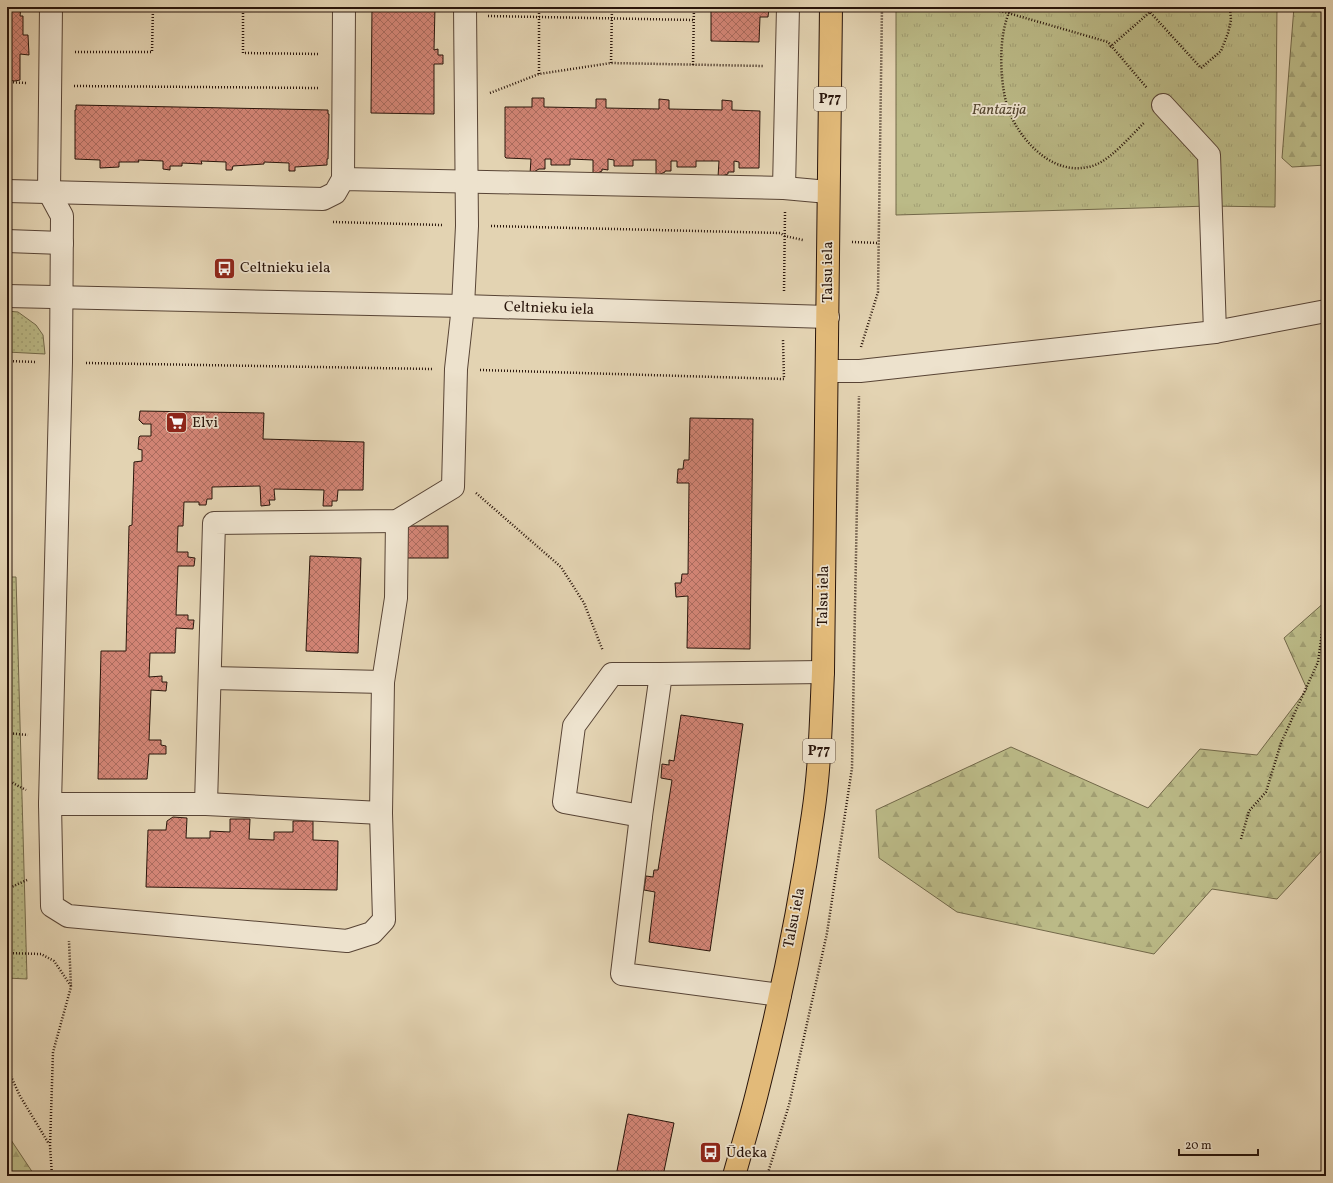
<svg xmlns="http://www.w3.org/2000/svg" width="1333" height="1183" font-family="Vollkorn,serif">
  <style>
    .grass { fill: url(#grass-dots); stroke: #726849 }
    .forest { fill: url(#forest-firs); stroke: #726849 }
    .park { fill: url(#park-tufts); stroke: #726849 }
    .building { fill: url(#building-cross-hatch); stroke: #29150b }
    .lines { fill: none; stroke-linecap: round; stroke-linejoin: round }
    .minor-casing { stroke: #584435; stroke-width: 24 }
    .major-casing { stroke: #29150b; stroke-width: 24 }
    .path { stroke: #29150b; stroke-width: 2.5; stroke-dasharray: 1 2; stroke-linecap: butt }
    .minor { stroke: #ede2cd; stroke-width: 22 }
    .major { stroke: #e2ba79; stroke-width: 22 }
    .labels { text-anchor: middle; dominant-baseline: central; stroke-width: 3.5; stroke-linejoin: round; paint-order: stroke }
    .shield { fill: #ede2cd; stroke: #645245; stroke-width: 1 }
    .shield-label { font-size: 14px; font-weight: bold; fill: #29150b }
    .park-label { font-size: 15px; font-style: italic; fill: #554730; stroke: #ede2cd }
    .poi-label { font-size: 15px; fill: #29150b; stroke: #ede2cd; text-anchor: start }
    .street-label { font-size: 15px; fill: #29150b; stroke: #ede2cd }
  </style>
  <defs>
    <pattern id="grass-dots" width="8" height="8" patternUnits="userSpaceOnUse"><rect width="8" height="8" fill="#bbba87"/><path d="M2 2h.1M6 6h.1" fill="none" stroke="#a19f73" stroke-width="1.8" stroke-linecap="round"/></pattern>
    <pattern id="forest-firs" width="22" height="20" patternUnits="userSpaceOnUse"><rect width="22" height="20" fill="#bbba87"/><path d="M5 1l3.5 6h-7zM16 11l3.5 6h-7z" fill="#a19f73"/></pattern>
    <pattern id="park-tufts" width="24" height="20" patternUnits="userSpaceOnUse"><rect width="24" height="20" fill="#bbba87"/><path d="M3 7l-1-3M5 7V3M7 7l1-3M15 17l-1-3M17 17v-4M19 17l1-3" fill="none" stroke="#a19f73"/></pattern>
    <pattern id="building-cross-hatch" width="8" height="8" patternUnits="userSpaceOnUse"><rect width="8" height="8" fill="#d38576"/><path d="M0 0l8 8M0 8l8-8" fill="none" stroke="#ab6c5f"/></pattern>
  </defs>
  <rect width="100%" height="100%" fill="#e3d3b2"/>
  <filter id="stains"><feTurbulence type="fractalNoise" baseFrequency=".005" numOctaves="4"/><feColorMatrix values="0 0 0 0 .2 0 0 0 0 .09 0 0 0 0 .02 0 0 0 .5 -.17"/></filter>
  <radialGradient id="worn" r=".72"><stop offset=".6" stop-color="#630" stop-opacity="0"/><stop offset="1" stop-color="#630" stop-opacity=".3"/></radialGradient>
  <g class="grass">
    <path d="M7 311 18 312 36 325 43 335 45 354 7 352Z"/>
    <path d="M7 577H16L27 979 7 978Z"/>
  </g>
  <g class="forest">
    <path d="M1294 7H1326V165L1292 167 1282 158Z"/>
    <path d="M1326 601V846L1277 899 1212 889 1154 954 957 912 879 858 876 810 1011 747 1148 808 1200 749 1257 755 1307 689 1284 638Z"/>
    <path d="M7 1134 35 1176H7Z"/>
  </g>
  <path class="park" d="M896 7H1277L1275 207 1210 206 896 215Z"/>
  <g class="building">
    <path d="M7 7H21L20 16H23V35H28L29 55 20 54V80L15 81 7 80Z"/>
    <path d="M372 7H435L434 50 438 49V55H443V64H434V114L371 113Z"/>
    <path d="M711 7H764L769 8 768 17H760L759 42 711 41Z"/>
    <path d="M532 98H544V107L596 108V99H606V108L659 109V99L669 100V109L722 110V100L732 101V110L760 111 759 168H739V162L734 161V172H728V174L718 177 719 161H696V167H677V161H671V171H665V172L656 176V160H633V166H614V160L608 159V170L602 169V171L593 175V160L570 159V165H551V159H545V169H539L530 174 531 159 506 158 505 157V107H532Z"/>
    <path d="M76 105 328 110V114H329L328 159H327V165L295 167V171H289V163L264 162V164L233 166 232 170H226V162L201 161 202 164 182 163V166H170V170L163 169V161L138 160 139 162H119V167L100 168V160L75 159V110H76Z"/>
    <path d="M140 411 264 413 263 439 364 442 363 490H338L337 501H332V506H323L324 490 274 489 275 500H269L270 505 261 506 260 486 212 487V499H207L206 505H199V502H184L183 526H178L177 552H188V557L195 558 194 566H178L176 615H188V620H194L193 629 176 628 175 653H150L149 677 162 676V682H167L166 691 151 690 149 740H161V745L166 746V754H149L147 779H98L101 651H126L129 526 132 525 134 462 142 461V450L138 449 139 437 140 436H151V424H143L139 420Z"/>
    <path d="M690 418 753 419 750 649 687 648 688 596 676 597 675 583H681L682 574H688L689 483H677L678 469H683L684 460H689Z"/>
    <rect x="406" y="526" width="42" height="32"/>
    <path d="M310 556 361 558 358 653 306 651Z"/>
    <path d="M681 715 743 724 710 951 649 942 655 892 644 890 646 876 653 877 654 870H658L672 780 661 778 662 764 669 765V760L674 761Z"/>
    <path d="M173 817 187 818 186 838H210V831L230 832V819H250L249 839 274 840V832H293V821H313V840L338 841 337 890 146 887 148 830H166L167 821Z"/>
    <path d="M628 1114 674 1123 663 1176H616Z"/>
  </g>
  <g class="lines">
    <defs>
      <g id="minor">
        <path d="M51 7 49 192 62 216 61 362 50 804 52 906 68 916 347 941 372 933 384 920 381 813 383 682 396 598 397 521"/>
        <path d="M1163 105 1209 155 1215 332"/>
        <path d="M343 179 344 7"/>
        <path d="M784 188 788 7"/>
        <path d="M7 191 323 199 335 193 343 179 784 188 828 192"/>
        <path d="M7 241 62 243"/>
        <path d="M7 296 463 306 828 317"/>
        <path d="M827 371H860L1215 332 1326 311"/>
        <path d="M211 678 383 682"/>
        <path d="M50 804H206L214 523 397 521 453 487 456 369 463 306 467 226 465 7"/>
        <path d="M206 804 381 813"/>
        <path d="M641 816 564 802 574 726 612 674H661"/>
        <path d="M780 995 622 974 641 816 661 674 823 672"/>
      </g>
      <path id="major" d="M734 1176C742 1147 751 1118 758 1089 781 998 800 906 813 814 820 767 821 719 823 672L831 7"/>
    </defs>
    <use href="#minor" class="minor-casing"/>
    <use href="#major" class="major-casing"/>
    <g class="path">
      <path d="M243 7V53L319 54"/>
      <path d="M982 7 1008 13 1108 42 1147 88"/>
      <path d="M1012 7C997 31 999 88 1010 114 1024 145 1057 179 1095 165 1113 158 1131 135 1145 122"/>
      <path d="M1145 7 1150 12"/>
      <path d="M488 16 694 20"/>
      <path d="M1110 47 1150 12 1201 68 1221 51 1228 33 1231 20 1230 7"/>
      <path d="M75 52H152L153 7"/>
      <path d="M611 63 612 7"/>
      <path d="M693 65 694 7"/>
      <path d="M539 74V7"/>
      <path d="M7 82 26 83"/>
      <path d="M74 86 319 88"/>
      <path d="M490 93 539 74 611 63 763 66"/>
      <path d="M333 222 442 225"/>
      <path d="M491 226 780 233 785 236 803 240"/>
      <path d="M852 242 879 243"/>
      <path d="M784 291 785 212"/>
      <path d="M861 347 878 292 882 7"/>
      <path d="M7 361 37 362"/>
      <path d="M86 363 433 369"/>
      <path d="M480 370 784 379 783 340"/>
      <path d="M476 493 561 567 584 603 603 651"/>
      <path d="M7 733 28 735"/>
      <path d="M7 780 26 790"/>
      <path d="M1241 839 1249 811 1266 792 1281 743 1318 662 1326 603"/>
      <path d="M7 889 27 880"/>
      <path d="M7 953 41 954 54 961 71 986"/>
      <path d="M7 1068 20 1096 49 1144"/>
      <path d="M52 1176 50 1146 53 1052 71 987 69 941"/>
      <path d="M767 1176 789 1105 827 933 852 768 859 396"/>
    </g>
    <use href="#minor" class="minor"/>
    <use href="#major" class="major"/>
  </g>
  <defs>
    <symbol id="bus-square" viewBox="-11 -11 22 22"><rect x="-9" y="-9" width="18" height="18" rx="4" fill="#8f2418" stroke="#ede2cd"/><path d="M-5-6H5V4H4V6H2V4H-2V6H-4V4H-5ZM-3.5-4V0h7V-4ZM-3.5 1.2v1.5H-2V1.2ZM2 1.2v1.5H3.5V1.2Z" fill="#fff"/></symbol>
    <symbol id="supermarket-square" viewBox="-11 -11 22 22"><rect x="-9" y="-9" width="18" height="18" rx="4" fill="#8f2418" stroke="#ede2cd"/><path d="M-6-5.5h2.5l.6 2H6L4.5 2H-2.5L-4.4-4H-6ZM-1.5 3.2a1.3 1.3 0 1 0 .1 0ZM3 3.2a1.3 1.3 0 1 0 .1 0Z" fill="#fff"/></symbol>
  </defs>
  <g fill-rule="evenodd">
    <use href="#bus-square" x="212" y="256" width="25" height="25"/>
    <use href="#supermarket-square" x="164" y="410" width="25" height="25"/>
    <use href="#bus-square" x="698" y="1140" width="25" height="25"/>
  </g>
  <g class="labels">
    <g class="shield">
      <rect x="814" y="87" width="32" height="24" rx="3"/>
      <rect x="803" y="739" width="32" height="24" rx="3"/>
    </g>
    <g class="shield-label">
      <text x="830" y="99">P77</text>
      <text x="819" y="751">P77</text>
    </g>
    <g class="park-label">
      <text x="999" y="110">Fantāzija</text>
    </g>
    <g class="poi-label">
      <text x="240" y="268">Celtnieku iela</text>
      <text x="192" y="423">Elvi</text>
      <text x="726" y="1153">Ūdeka</text>
    </g>
    <g class="street-label">
      <text transform="translate(828 272) rotate(-90)">Talsu iela</text>
      <text transform="translate(549 309) rotate(2)">Celtnieku iela</text>
      <text transform="translate(824 596) rotate(-89)">Talsu iela</text>
      <text transform="translate(795 918) rotate(-79)">Talsu iela</text>
    </g>
  </g>
  <rect width="1333" height="1183" fill="none" stroke="#e3d3b2" stroke-width="24"/>
  <rect x="8" y="8" width="1317" height="1167" fill="none" stroke="#29150b" stroke-width="2"/>
  <rect x="12" y="12" width="1309" height="1159" fill="none" stroke="#29150b"/>
  <path d="M1179 1149v6h79v-6" fill="none" stroke="#29150b" stroke-width="2"/>
  <text x="1185" y="1149" font-size="12" fill="#29150b" stroke="#ede2cd" stroke-width="3" paint-order="stroke">20 m</text>
  <rect width="100%" height="100%" filter="url(#stains)"/>
  <rect width="100%" height="100%" fill="url(#worn)"/>
</svg>
